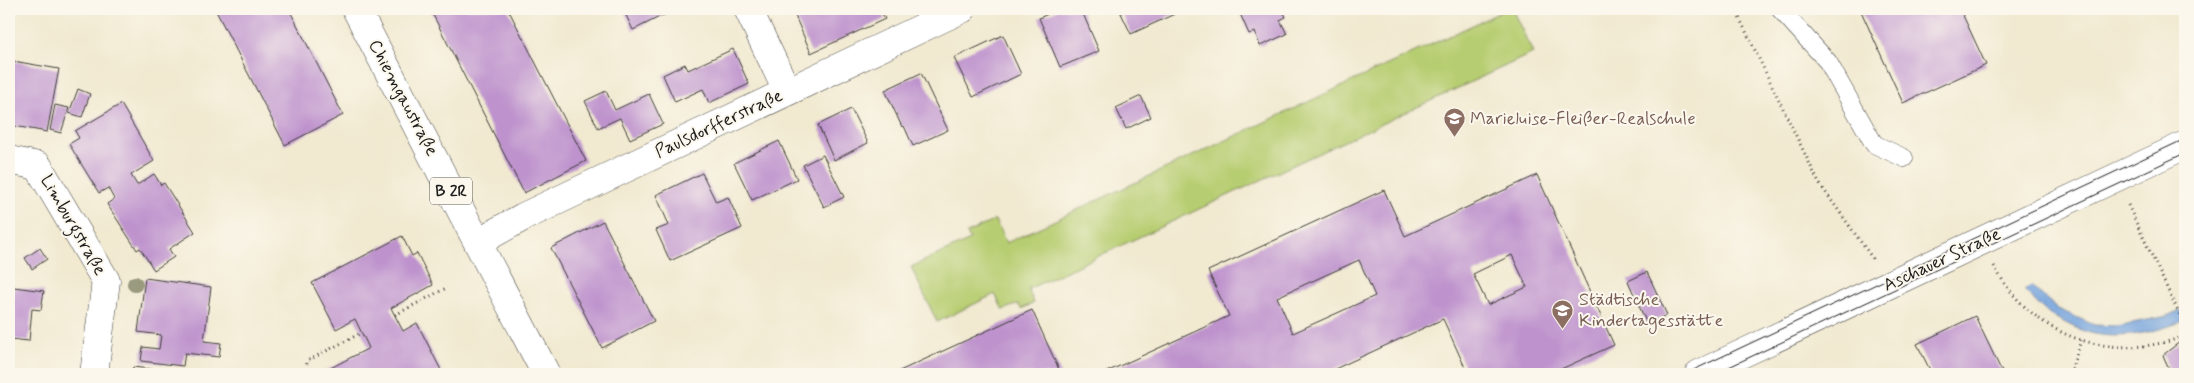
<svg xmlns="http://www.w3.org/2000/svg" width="2194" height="383" font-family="Mynerve,sans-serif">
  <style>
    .green { fill: #b7cd71; stroke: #6a7446 }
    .water { fill: #73a2dc; stroke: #485f7c }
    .building { fill: #be93cd; fill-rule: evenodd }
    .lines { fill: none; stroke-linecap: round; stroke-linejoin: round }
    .service-casing { stroke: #3c3b37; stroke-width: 19 }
    .minor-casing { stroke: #3c3b37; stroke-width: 29 }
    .primary-casing { stroke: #3c3b37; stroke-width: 29 }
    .path { stroke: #3c3b37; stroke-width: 3; stroke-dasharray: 1 4; stroke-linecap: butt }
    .service { stroke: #fff; stroke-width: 18 }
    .minor { stroke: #fff; stroke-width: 28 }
    .primary { stroke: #fff; stroke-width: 28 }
    .tram { stroke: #1c1c1c; stroke-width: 1 }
    .tree { fill: #9a9a7e }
    .labels { text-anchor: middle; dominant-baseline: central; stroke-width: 4; stroke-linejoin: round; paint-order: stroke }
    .shield { fill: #fbf7ec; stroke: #5f5e5a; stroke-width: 1 }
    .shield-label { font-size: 16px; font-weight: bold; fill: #1c1c1c }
    .street-label { font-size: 18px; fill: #1c1c1c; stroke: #fbf7ec }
    .education-label { font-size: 18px; fill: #785e54; stroke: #fbf7ec; text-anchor: start }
  </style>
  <rect width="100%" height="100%" fill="#fbf7ec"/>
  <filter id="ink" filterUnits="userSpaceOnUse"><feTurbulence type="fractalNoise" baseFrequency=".02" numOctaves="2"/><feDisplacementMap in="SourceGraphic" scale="10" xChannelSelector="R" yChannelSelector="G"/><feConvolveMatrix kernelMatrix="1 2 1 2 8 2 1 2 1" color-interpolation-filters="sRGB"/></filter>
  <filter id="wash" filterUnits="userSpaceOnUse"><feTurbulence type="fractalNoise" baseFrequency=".0096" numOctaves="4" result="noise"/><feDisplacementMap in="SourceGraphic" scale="20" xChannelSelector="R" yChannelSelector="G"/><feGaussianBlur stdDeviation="1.12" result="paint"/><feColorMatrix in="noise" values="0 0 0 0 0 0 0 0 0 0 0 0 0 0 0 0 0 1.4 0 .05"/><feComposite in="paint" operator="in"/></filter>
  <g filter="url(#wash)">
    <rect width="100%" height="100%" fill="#f1e9d0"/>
    <path class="green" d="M1507 9H1512L1533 53 1028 289 1034 303 1021 309 1018 304 1003 310 995 294 937 322 911 267 970 240 967 233 995 220 1006 243Z"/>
    <path class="water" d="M2031 286 2058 309 2094 325 2117 326 2168 316 2185 308V320C2160 331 2123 340 2095 334 2083 332 2067 324 2056 318 2044 312 2034 300 2024 290Z"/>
    <g id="blocks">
      <g class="building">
        <path d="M215 9H289L343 115 285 145Z"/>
        <path d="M430 9H508L586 161 524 193Z"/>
        <path d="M623 9H676L633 30Z"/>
        <path d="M792 9H880L885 19 811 53Z"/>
        <path d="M1059 9H1081L1099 51 1060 67 1039 18Z"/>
        <path d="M1119 9H1180L1181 11 1131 34Z"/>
        <path d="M1238 9H1282L1286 17 1280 20 1287 34 1260 46 1255 32 1249 34Z"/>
        <path d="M1860 9H1960L1986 65 1903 103Z"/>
        <path d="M1003 35 1021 74 973 97 954 58Z"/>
        <path d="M733 49 749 84 709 103 703 89 675 102 663 75 685 64 688 70Z"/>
        <path d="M13 61 59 69 47 132 9 125V85Z"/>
        <path d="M921 73 948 130 913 146 904 126 902 127 885 90Z"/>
        <path d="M78 89 90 94 82 117 69 113Z"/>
        <path d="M606 91 615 110 649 94 663 124 630 139 620 118 598 128 585 101Z"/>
        <path d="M1141 96 1151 117 1126 129 1116 108Z"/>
        <path d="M121 104 154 161 131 175 137 185 154 174 161 185 164 183 195 232 169 249 174 257 154 270 140 248 137 250 107 204 114 199 108 188 99 193 69 144 79 138 75 131Z"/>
        <path d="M55 105 69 108 61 133 50 130Z"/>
        <path d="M851 109 868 143 834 160 818 125Z"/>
        <path d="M779 141 797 179 752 200 734 163Z"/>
        <path d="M823 155 844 197 824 207 803 165Z"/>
        <path d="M702 173 716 202 728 197 742 228 670 261 656 230 669 225 656 195Z"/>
        <path d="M1537 175 1614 345 1550 374H1468L1443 319 1324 374H1102L1229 316 1208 271 1384 190 1405 236ZM1512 255 1527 287 1488 305 1473 274ZM1359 260 1375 296 1293 333 1277 297Z"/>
        <path d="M603 221 654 321 602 348 551 248Z"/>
        <path d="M402 236 412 256 417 253 433 285 391 308 403 331 417 323 441 370 433 374H319L369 348 355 319 336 329 312 283Z"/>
        <path d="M40 248 47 259 32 269 25 258Z"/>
        <path d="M1647 272 1667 315 1647 324 1628 281Z"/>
        <path d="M145 278 211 287 204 341 221 343 219 357 185 353 183 366 141 361 143 347 159 349 161 335 138 332Z"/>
        <path d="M14 287 44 291 41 310 32 309 29 341 9 339V306H12Z"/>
        <path d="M1032 310 1061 374H893Z"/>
        <path d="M1975 316 2003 374H1932L1917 344Z"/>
        <path d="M2185 338V374H2171L2163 355Z"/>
        <path d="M133 367 183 373V374H132Z"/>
      </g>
    </g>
  </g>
  <g filter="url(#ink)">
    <use href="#blocks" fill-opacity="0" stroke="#3c3b37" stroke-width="1"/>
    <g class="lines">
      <defs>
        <path id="service" d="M1780 9 1828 62 1874 144 1904 158"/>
        <g id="minor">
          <path d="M748 9 787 91"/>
          <path d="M9 160 38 166 106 281 94 374"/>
          <path d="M478 242 523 217 962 9"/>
          <path d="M1699 374 2185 145"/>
        </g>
        <path id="primary" d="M356 9 546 374"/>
      </defs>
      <use href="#service" class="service-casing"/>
      <use href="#minor" class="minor-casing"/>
      <use href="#primary" class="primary-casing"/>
      <g class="path">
        <path d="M1735 9 1819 183 1873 259"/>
        <path d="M2128 205 2185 326"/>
        <path d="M1994 266C2032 337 2110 364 2185 336"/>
        <path d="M395 315 448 287"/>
        <path d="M306 374 307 361 361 333"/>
        <path d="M2070 374 2081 340"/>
      </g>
      <use href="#service" class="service"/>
      <use href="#minor" class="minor"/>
      <use href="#primary" class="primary"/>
      <g class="tram">
        <path d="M1685 374 2185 139"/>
        <path d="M1714 374 2185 153"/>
      </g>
    </g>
    <circle class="tree" cx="135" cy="284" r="8"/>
  </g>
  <defs>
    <symbol id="school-pin" viewBox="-11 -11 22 30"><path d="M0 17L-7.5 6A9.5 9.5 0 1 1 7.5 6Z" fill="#8d6e63" stroke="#fbf7ec"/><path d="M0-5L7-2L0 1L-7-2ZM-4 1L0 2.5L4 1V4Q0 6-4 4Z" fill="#fff"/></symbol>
  </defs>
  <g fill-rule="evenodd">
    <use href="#school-pin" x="1442" y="106" width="25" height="34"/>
    <use href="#school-pin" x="1550" y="298" width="25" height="34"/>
  </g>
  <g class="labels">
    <rect class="shield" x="430" y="177.5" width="42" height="27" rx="4"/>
    <g class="shield-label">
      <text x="451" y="191">B 2R</text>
    </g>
    <g class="street-label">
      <text transform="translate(403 98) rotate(62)">Chiemgaustraße</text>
      <text transform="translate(719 124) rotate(-25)">Paulsdorfferstraße</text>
      <text transform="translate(73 225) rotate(60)">Limburgstraße</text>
      <text transform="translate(1942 260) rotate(-25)">Aschauer Straße</text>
    </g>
    <g class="education-label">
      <text x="1470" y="119">Marieluise-Fleißer-Realschule</text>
      <text x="1579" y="300">Städtische<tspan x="1579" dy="21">Kindertagesstätte</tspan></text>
    </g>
  </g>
  <rect width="2194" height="383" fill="none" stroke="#fbf7ec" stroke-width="30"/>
</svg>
